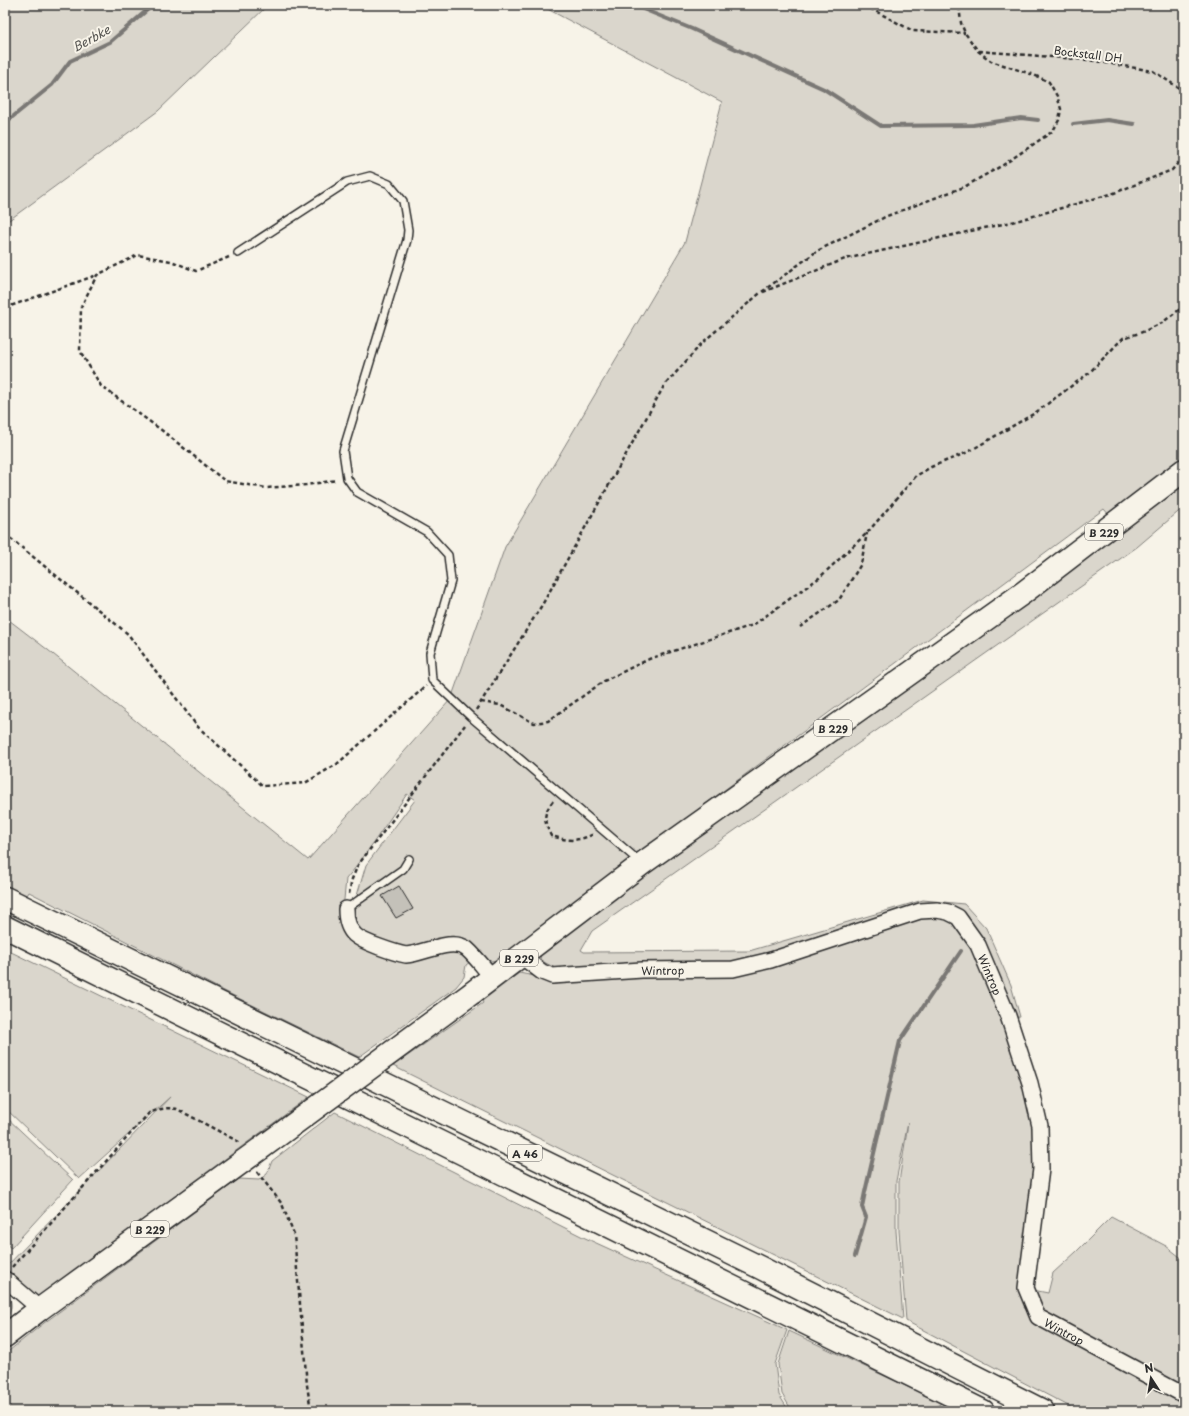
<svg xmlns="http://www.w3.org/2000/svg" width="1189" height="1416" font-family="'Playpen Sans',sans-serif">
  <style>
    .green { fill: #dad6cc; stroke: #82807c }
    .lines { fill: none; stroke-linecap: round; stroke-linejoin: round }
    .stream { stroke: #7a7874; stroke-width: 4 }
    .building { fill: #c4c1b9; stroke: #2b2b2b }
    .service-casing { stroke: #2b2b2b; stroke-width: 10 }
    .minor-casing { stroke: #2b2b2b; stroke-width: 18 }
    .primary-casing { stroke: #2b2b2b; stroke-width: 25 }
    .motorway-casing { stroke: #2b2b2b; stroke-width: 25 }
    .path { stroke: #2b2b2b; stroke-width: 2.5; stroke-dasharray: 4 3; stroke-linecap: butt }
    .service { stroke: #f7f3e8; stroke-width: 7 }
    .minor { stroke: #f7f3e8; stroke-width: 15 }
    .primary { stroke: #f7f3e8; stroke-width: 22 }
    .motorway { stroke: #f7f3e8; stroke-width: 22 }
    .primary-bridge-casing { stroke: #2b2b2b; stroke-width: 25; stroke-linecap: butt }
    .primary-bridge { stroke: #f7f3e8; stroke-width: 22 }
    .labels { text-anchor: middle; dominant-baseline: central; stroke-width: 4; stroke-linejoin: round; paint-order: stroke }
    .shield { fill: #f7f3e8; stroke: #686764; stroke-width: 1 }
    .shield-label { font-size: 10px; font-weight: bold; fill: #2b2b2b }
    .street-label { font-size: 11px; fill: #2b2b2b; stroke: #f7f3e8 }
    .water-label { font-size: 12px; font-style: italic; fill: #53524f; stroke: #f7f3e8 }
  </style>
  <rect width="100%" height="100%" fill="#f7f3e8"/>
  <filter id="ink" filterUnits="userSpaceOnUse"><feTurbulence type="fractalNoise" baseFrequency=".025" numOctaves="2"/><feDisplacementMap in="SourceGraphic" scale="8" xChannelSelector="R" yChannelSelector="G"/><feConvolveMatrix kernelMatrix="1 2 1 2 8 2 1 2 1" color-interpolation-filters="sRGB"/></filter>
  <g filter="url(#ink)">
    <g class="green">
      <path d="M5 5H268L158 111 5 223Z"/>
      <path d="M540 5H1184V507L1137 547 592 931 581 950 584 952 749 951 923 900 964 904 986 928 1011 985 1020 1017 1012 1018 990 968 984 970 1009 1027 1034 1121 1037 1166 1026 1258 1023 1288 1027 1299 1024 1308H1044L1039 1303 1033 1290 1048 1293 1053 1273 1076 1252 1111 1217 1166 1246 1184 1260V1411H1078L906 1321 899 1231V1182L908 1123 896 1181V1231L903 1319 393 1066 483 1003 482 1001 519 973 540 977 564 976 565 968H555L540 960 541 953 710 828 971 642 1121 529 1104 509 646 848 501 960 490 961 473 946 456 941 444 942 414 949 401 950 366 937 354 924 353 909 366 865 415 800 407 794 360 862 346 879 343 910 345 927 360 946 399 959 414 960 455 950 466 954 470 962 466 965 464 977 456 987 359 1057 234 996 29 892 5 932V617L48 650 308 860 451 699 505 547 685 242 722 102Z"/>
      <path d="M5 949 309 1097 38 1297 5 1273V1268L171 1096 79 1179 5 1108Z"/>
      <path d="M335 1112 583 1237 787 1330 775 1364 779 1395 789 1411H5V1354L44 1323 239 1179 259 1180 267 1174 272 1161Z"/>
      <path d="M5 1116 73 1180 11 1248 5 1243Z"/>
      <path d="M5 1292C14 1300 12 1312 5 1321Z"/>
      <path d="M789 1331 942 1403 928 1411H792L782 1394 778 1364Z"/>
    </g>
    <g class="lines">
      <g class="stream">
        <path d="M633 5 692 29 824 89 881 126 973 125 1021 118 1038 120"/>
        <path d="M5 123 52 85 70 61 110 42 153 5"/>
        <path d="M1073 124 1107 120 1134 124"/>
        <path d="M855 1256 866 1217 862 1207 865 1192 900 1041 961 951"/>
      </g>
    </g>
    <path class="building" d="M399 886 413 909 396 918 382 896Z"/>
    <g class="lines">
      <defs>
        <g id="service">
          <path d="M238 253 347 182 370 176 389 184 403 201 408 230 407 240 343 451 347 478 357 492 427 532 448 555 451 581 430 653 432 680 471 717 640 862"/>
          <path d="M346 909 403 869 409 859"/>
        </g>
        <g id="minor">
          <path d="M346 909C346 918 347 928 355 935 362 942 395 953 406 955 424 954 451 937 467 949 476 957 484 968 492 977"/>
          <path id="s1" d="M521 956 542 972 552 976 642 970 733 969 771 960 920 911 937 910 948 912 958 917 978 945 1008 1016 1030 1083 1040 1126 1041 1169 1026 1288 1038 1317 1184 1395"/>
          <path d="M5 1279 40 1309"/>
        </g>
        <g id="primary">
          <path d="M472 993 643 863 1023 593 1184 470"/>
          <path d="M5 1336 40 1309 260 1149"/>
        </g>
        <g id="motorway">
          <path d="M5 898 759 1267 1043 1411"/>
          <path d="M5 927 983 1411"/>
        </g>
      </defs>
      <use href="#service" class="service-casing"/>
      <use href="#minor" class="minor-casing"/>
      <use href="#primary" class="primary-casing"/>
      <use href="#motorway" class="motorway-casing"/>
      <g class="path">
        <path d="M864 5 913 31 965 33"/>
        <path d="M5 6 7 5"/>
        <path d="M979 51 1089 60 1153 71 1179 88 1184 100"/>
        <path d="M229 257 196 271 171 261 138 255 97 275 81 307 80 351 101 386 164 432 225 481 266 488 306 485 337 480"/>
        <path d="M763 292 845 259 1016 221 1114 193 1172 170 1184 156"/>
        <path d="M5 308 97 275"/>
        <path d="M5 534 128 634 197 726 263 786 305 783 337 764 426 686"/>
        <path d="M800 627 839 600 861 564 867 533"/>
        <path d="M481 702 500 705 534 723 548 721 604 681 649 659 753 625 819 578 867 533 916 476 931 467 968 452 1035 413 1089 373 1123 338 1140 333 1162 323 1184 306"/>
        <path d="M476 710 542 605 664 386 703 342 759 294 817 251 887 216 964 187 1003 165 1053 131 1059 120 1061 109 1057 96 1049 82 1034 75 991 61 978 51 965 33 961 23 959 5"/>
        <path d="M553 801C542 815 544 821 551 836 569 841 576 842 594 834"/>
        <path d="M349 894 352 879 358 865 465 725"/>
        <path d="M257 1172 282 1204 294 1235 307 1385 311 1411"/>
        <path d="M12 1267 149 1113C159 1109 167 1107 177 1109L239 1142"/>
      </g>
      <use href="#service" class="service"/>
      <use href="#minor" class="minor"/>
      <use href="#primary" class="primary"/>
      <use href="#motorway" class="motorway"/>
      <defs>
        <path id="primary-bridge" d="M260 1149 472 993"/>
      </defs>
      <use href="#primary-bridge" class="primary-bridge-casing"/>
      <use href="#primary-bridge" class="primary-bridge"/>
    </g>
  </g>
  <g class="labels">
    <g class="shield">
      <rect x="1085" y="524" width="38" height="16" rx="3"/>
      <rect x="814" y="720" width="38" height="16" rx="3"/>
      <rect x="500" y="950" width="38" height="16" rx="3"/>
      <rect x="508" y="1145" width="34" height="16" rx="3"/>
      <rect x="131" y="1221" width="38" height="16" rx="3"/>
    </g>
    <g class="shield-label">
      <text x="1104" y="532">B 229</text>
      <text x="833" y="728">B 229</text>
      <text x="519" y="958">B 229</text>
      <text x="525" y="1153">A 46</text>
      <text x="150" y="1229">B 229</text>
    </g>
    <g class="street-label">
      <text transform="translate(1088 54) rotate(7)">Bockstall DH</text>
      <text stroke="none"><textPath href="#s1" startOffset="148">Wintrop</textPath></text>
      <text stroke="none"><textPath href="#s1" startOffset="520">Wintrop</textPath></text>
      <text stroke="none"><textPath href="#s1" startOffset="904">Wintrop</textPath></text>
    </g>
    <g class="water-label">
      <text transform="translate(91 38) rotate(-29)">Berbke</text>
    </g>
  </g>
  <rect width="1189" height="1416" fill="none" stroke="#f7f3e8" stroke-width="20"/>
  <rect x="10" y="10" width="1169" height="1396" fill="none" stroke="#2b2b2b" stroke-width="1.5" filter="url(#ink)"/>
  <g transform="translate(1151 1378) rotate(348)" stroke="#f7f3e8" stroke-width="3" paint-order="stroke">
  <path d="M0-3L7 15L0 10L-7 15Z" fill="#2b2b2b"/>
  <text y="-6" font-size="11" font-weight="bold" text-anchor="middle" fill="#2b2b2b">N</text>
  </g>
</svg>
